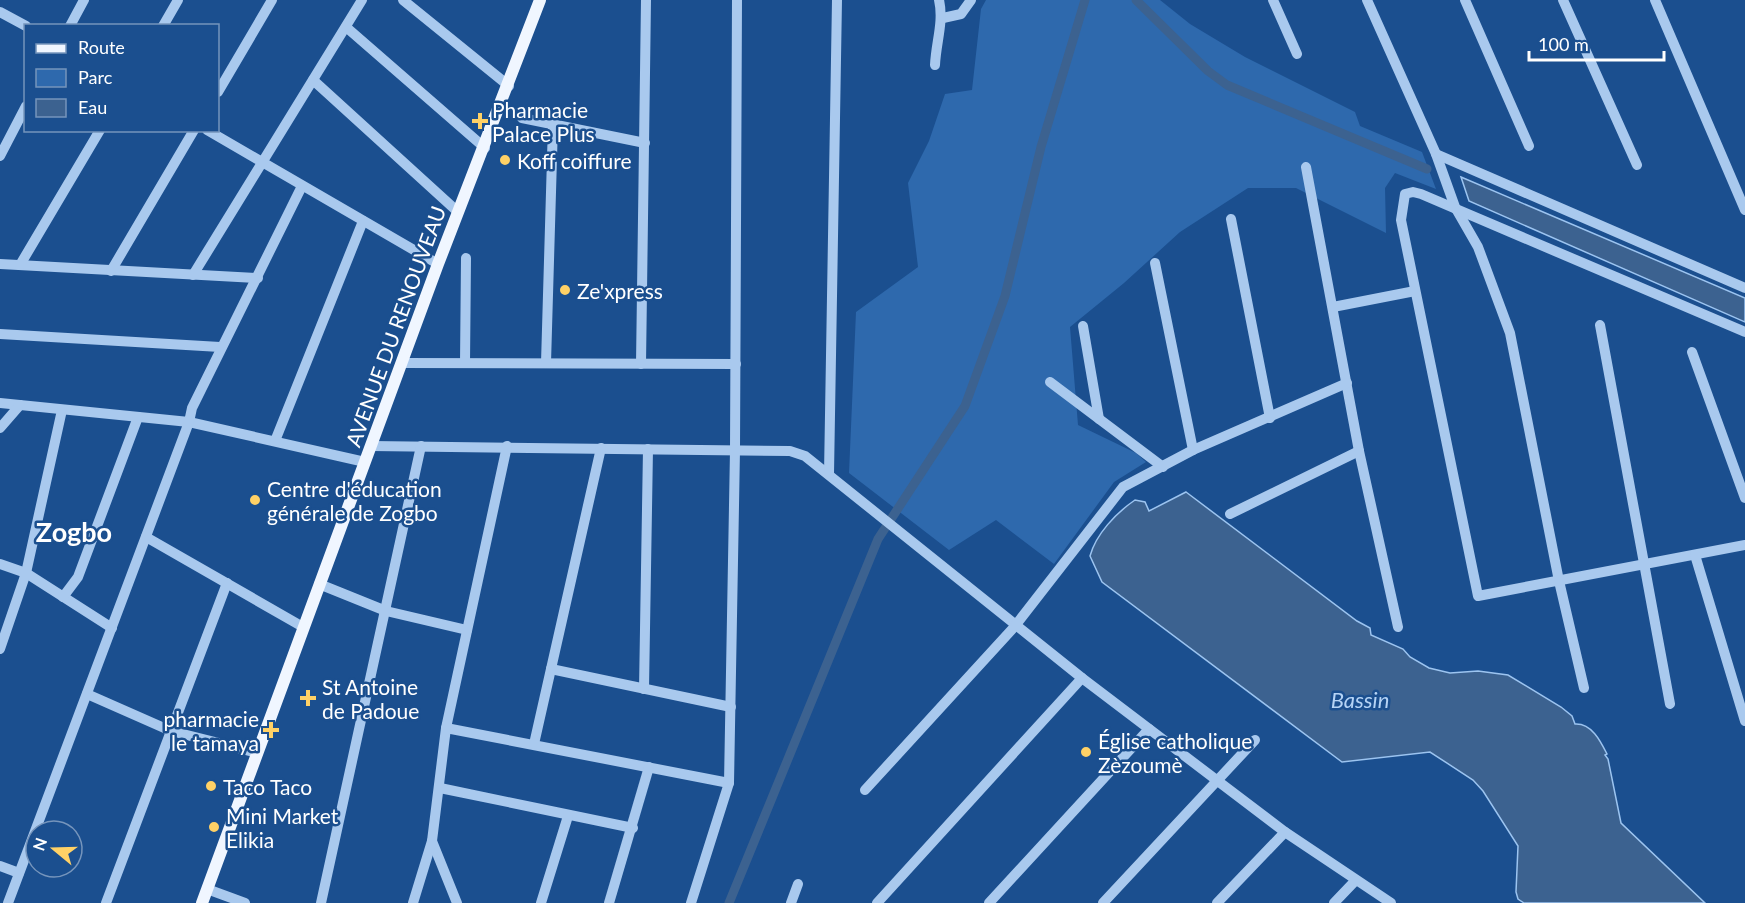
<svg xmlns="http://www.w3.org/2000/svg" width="1745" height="903" font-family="Lato,sans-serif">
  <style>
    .green { fill: #2e69ad }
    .water { fill: #3c6290; stroke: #9cc4f0; stroke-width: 1.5 }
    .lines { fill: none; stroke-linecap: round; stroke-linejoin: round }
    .canal { stroke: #3c6290; stroke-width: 9 }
    .minor { stroke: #a9c9ee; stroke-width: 10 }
    .major { stroke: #f0f6ff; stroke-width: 12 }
    .poi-dot { fill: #ffd166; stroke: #1b4f8f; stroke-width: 2 }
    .labels { text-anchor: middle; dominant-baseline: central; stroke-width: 5; stroke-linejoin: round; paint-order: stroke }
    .poi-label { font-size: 21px; fill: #fff; stroke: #1b4f8f; text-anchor: start }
    .street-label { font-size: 21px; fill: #fff; stroke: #1b4f8f }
    .water-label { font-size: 22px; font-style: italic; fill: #b5d3f5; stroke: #1b4f8f }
    .district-label { font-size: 27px; font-weight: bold; fill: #fff; stroke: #1b4f8f }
  </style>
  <rect width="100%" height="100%" fill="#1b4f8f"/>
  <path class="green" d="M986 0H1160L1190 24 1245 57 1355 112 1360 126 1422 152 1436 189 1395 173 1385 188 1386 233 1296 188H1248L1180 232 1124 283 1070 327 1078 425 1136 453 1146 462 1114 482 1054 564 996 520 949 550 849 473 856 312 918 267 908 183 929 141 945 94 972 90 981 9Z"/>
  <g class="water">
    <path d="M1461 177 1745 298V322L1469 201Z"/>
    <path d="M1186 492 1357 621 1370 628 1371 635 1403 649 1410 657 1429 668 1450 673 1478 671 1508 675 1561 707 1572 716 1575 724C1592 723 1601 742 1607 754L1605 755 1608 759 1621 823 1705 903H1524L1518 899 1516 892 1518 846 1483 791 1473 780 1430 752 1342 762 1102 582 1090 556C1096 534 1116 513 1135 500L1145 502 1149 511Z"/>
  </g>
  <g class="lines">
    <g class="canal">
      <path d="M1136 0 1208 71 1227 85 1427 169"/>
      <path d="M729 903 878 539 965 406 1005 296 1041 147 1085 0"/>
    </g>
    <g class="minor">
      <path d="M403 0 509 86"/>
      <path d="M1273 0 1297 54"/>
      <path d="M1367 0 1436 154 1455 207 1478 247 1510 333 1559 581 1584 688"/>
      <path d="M1465 0 1529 146"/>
      <path d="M1563 0 1637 165"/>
      <path d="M1655 0 1745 210"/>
      <path d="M0 12 26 26"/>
      <path d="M943 18 961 14 971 0"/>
      <path d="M70 26 84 0"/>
      <path d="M163 26 178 0"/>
      <path d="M346 27 485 148"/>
      <path d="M935 65C936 42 944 22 939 0"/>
      <path d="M313 80 458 212"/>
      <path d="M218 92 272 0"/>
      <path d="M522 118 645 143"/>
      <path d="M207 130 438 264"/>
      <path d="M1436 154 1745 288"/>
      <path d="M0 156 26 106"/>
      <path d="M1306 167 1359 451 1398 627"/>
      <path d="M1231 219 1270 418"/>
      <path d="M1155 263 1193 450"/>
      <path d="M0 264 258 278"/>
      <path d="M20 265 100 130"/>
      <path d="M111 271 194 130"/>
      <path d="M193 275 362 0"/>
      <path d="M1333 307 1415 291"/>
      <path d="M1600 325 1670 704"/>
      <path d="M1083 326 1099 419"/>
      <path d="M1745 332 1421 194 1413 192 1405 194 1401 220 1478 596 1745 545"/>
      <path d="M0 334 220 347"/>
      <path d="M1692 352 1745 498"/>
      <path d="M403 363 736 364"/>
      <path d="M465 363 466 258"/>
      <path d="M546 363 553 124"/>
      <path d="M641 364 646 0"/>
      <path d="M1050 382 1163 467"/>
      <path d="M0 403 189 422 365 462"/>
      <path d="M0 428 20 405"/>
      <path d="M275 441 363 221"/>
      <path d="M371 446 790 451 805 456 1082 678 1285 832 1391 903"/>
      <path d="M829 474 837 0"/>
      <path d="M1230 514 1359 451"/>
      <path d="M146 537 303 627"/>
      <path d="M1695 555 1745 721"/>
      <path d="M0 564 26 573 112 628"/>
      <path d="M319 584 386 611 467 630"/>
      <path d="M63 597 78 577 138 417"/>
      <path d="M0 649 26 573 62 410"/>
      <path d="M551 669 731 707"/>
      <path d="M644 689 648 449"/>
      <path d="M87 694 171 731 258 753"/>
      <path d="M446 728 729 783"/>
      <path d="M534 744 601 448"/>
      <path d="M440 788 633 828"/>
      <path d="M865 790 1015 626 1123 487 1193 450 1347 383"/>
      <path d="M432 841 457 903"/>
      <path d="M0 866 19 873"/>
      <path d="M207 889 245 903"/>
      <path d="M8 903 189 422 192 408 302 186"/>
      <path d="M106 903 227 583"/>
      <path d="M321 903 421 446"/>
      <path d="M413 903 432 841 446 728 507 446"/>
      <path d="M541 903 568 816"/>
      <path d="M609 903 649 767"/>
      <path d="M691 903 729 783 735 450 737 0"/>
      <path d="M791 903 798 884"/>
      <path d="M877 903 1082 678"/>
      <path d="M989 903 1149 729"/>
      <path d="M1103 903 1255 740"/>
      <path d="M1217 903 1285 832"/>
      <path d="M1334 903 1355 881"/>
    </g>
    <path class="major" d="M202 903 438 264 540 0"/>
  </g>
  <g class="poi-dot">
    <path d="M477 112h6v6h6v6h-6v6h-6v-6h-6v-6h6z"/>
    <circle cx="505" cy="160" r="6"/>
    <circle cx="565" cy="290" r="6"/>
    <circle cx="255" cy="500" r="6"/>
    <path d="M305 689h6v6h6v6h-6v6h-6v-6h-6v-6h6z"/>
    <path d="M268 721h6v6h6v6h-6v6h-6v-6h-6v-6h6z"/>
    <circle cx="1086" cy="752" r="6"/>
    <circle cx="211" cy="786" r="6"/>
    <circle cx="214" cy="827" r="6"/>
  </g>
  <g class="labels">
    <g class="poi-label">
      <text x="492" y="109">Pharmacie<tspan x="492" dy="24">Palace Plus</tspan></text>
      <text x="517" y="160">Koff coiffure</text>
      <text x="577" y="290">Ze'xpress</text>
      <text x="267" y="488">Centre d'éducation<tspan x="267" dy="24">générale de Zogbo</tspan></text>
      <text x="322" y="686">St Antoine<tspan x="322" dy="24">de Padoue</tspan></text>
      <text x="259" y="718" text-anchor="end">pharmacie<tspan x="259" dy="24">le tamaya</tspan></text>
      <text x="1098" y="740">Église catholique<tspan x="1098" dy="24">Zèzoumè</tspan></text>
      <text x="223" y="786">Taco Taco</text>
      <text x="226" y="815">Mini Market<tspan x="226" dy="24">Elikia</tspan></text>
    </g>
    <g class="street-label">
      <text transform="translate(395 326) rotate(-70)">AVENUE DU RENOUVEAU</text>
    </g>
    <g class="water-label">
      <text x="1360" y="699">Bassin</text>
    </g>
    <g class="district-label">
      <text x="74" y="531">Zogbo</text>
    </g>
  </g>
  <rect x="24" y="24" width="195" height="108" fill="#1b4f8f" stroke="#7695bc" stroke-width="1.5"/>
  <rect x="36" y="44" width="30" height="9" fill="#f0f6ff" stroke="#7695bc" stroke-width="1.5"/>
  <text x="78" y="54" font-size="18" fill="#ffffff">Route</text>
  <rect x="36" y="69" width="30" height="18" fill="#2e69ad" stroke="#7695bc" stroke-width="1.5"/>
  <text x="78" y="84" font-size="18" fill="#ffffff">Parc</text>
  <rect x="36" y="99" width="30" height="18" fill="#3c6290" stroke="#7695bc" stroke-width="1.5"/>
  <text x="78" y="114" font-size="18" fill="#ffffff">Eau</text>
  <g transform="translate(54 849) rotate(289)"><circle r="28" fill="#1b4f8f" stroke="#7695bc" stroke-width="1.5"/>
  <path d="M0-4.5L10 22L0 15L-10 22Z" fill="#ffd166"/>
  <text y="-9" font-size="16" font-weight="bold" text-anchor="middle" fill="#ffffff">N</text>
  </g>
  <path d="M1529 51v9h135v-9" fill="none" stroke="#ffffff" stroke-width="3"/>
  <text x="1538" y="51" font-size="18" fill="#ffffff" stroke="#1b4f8f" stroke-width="4.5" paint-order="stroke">100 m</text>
</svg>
